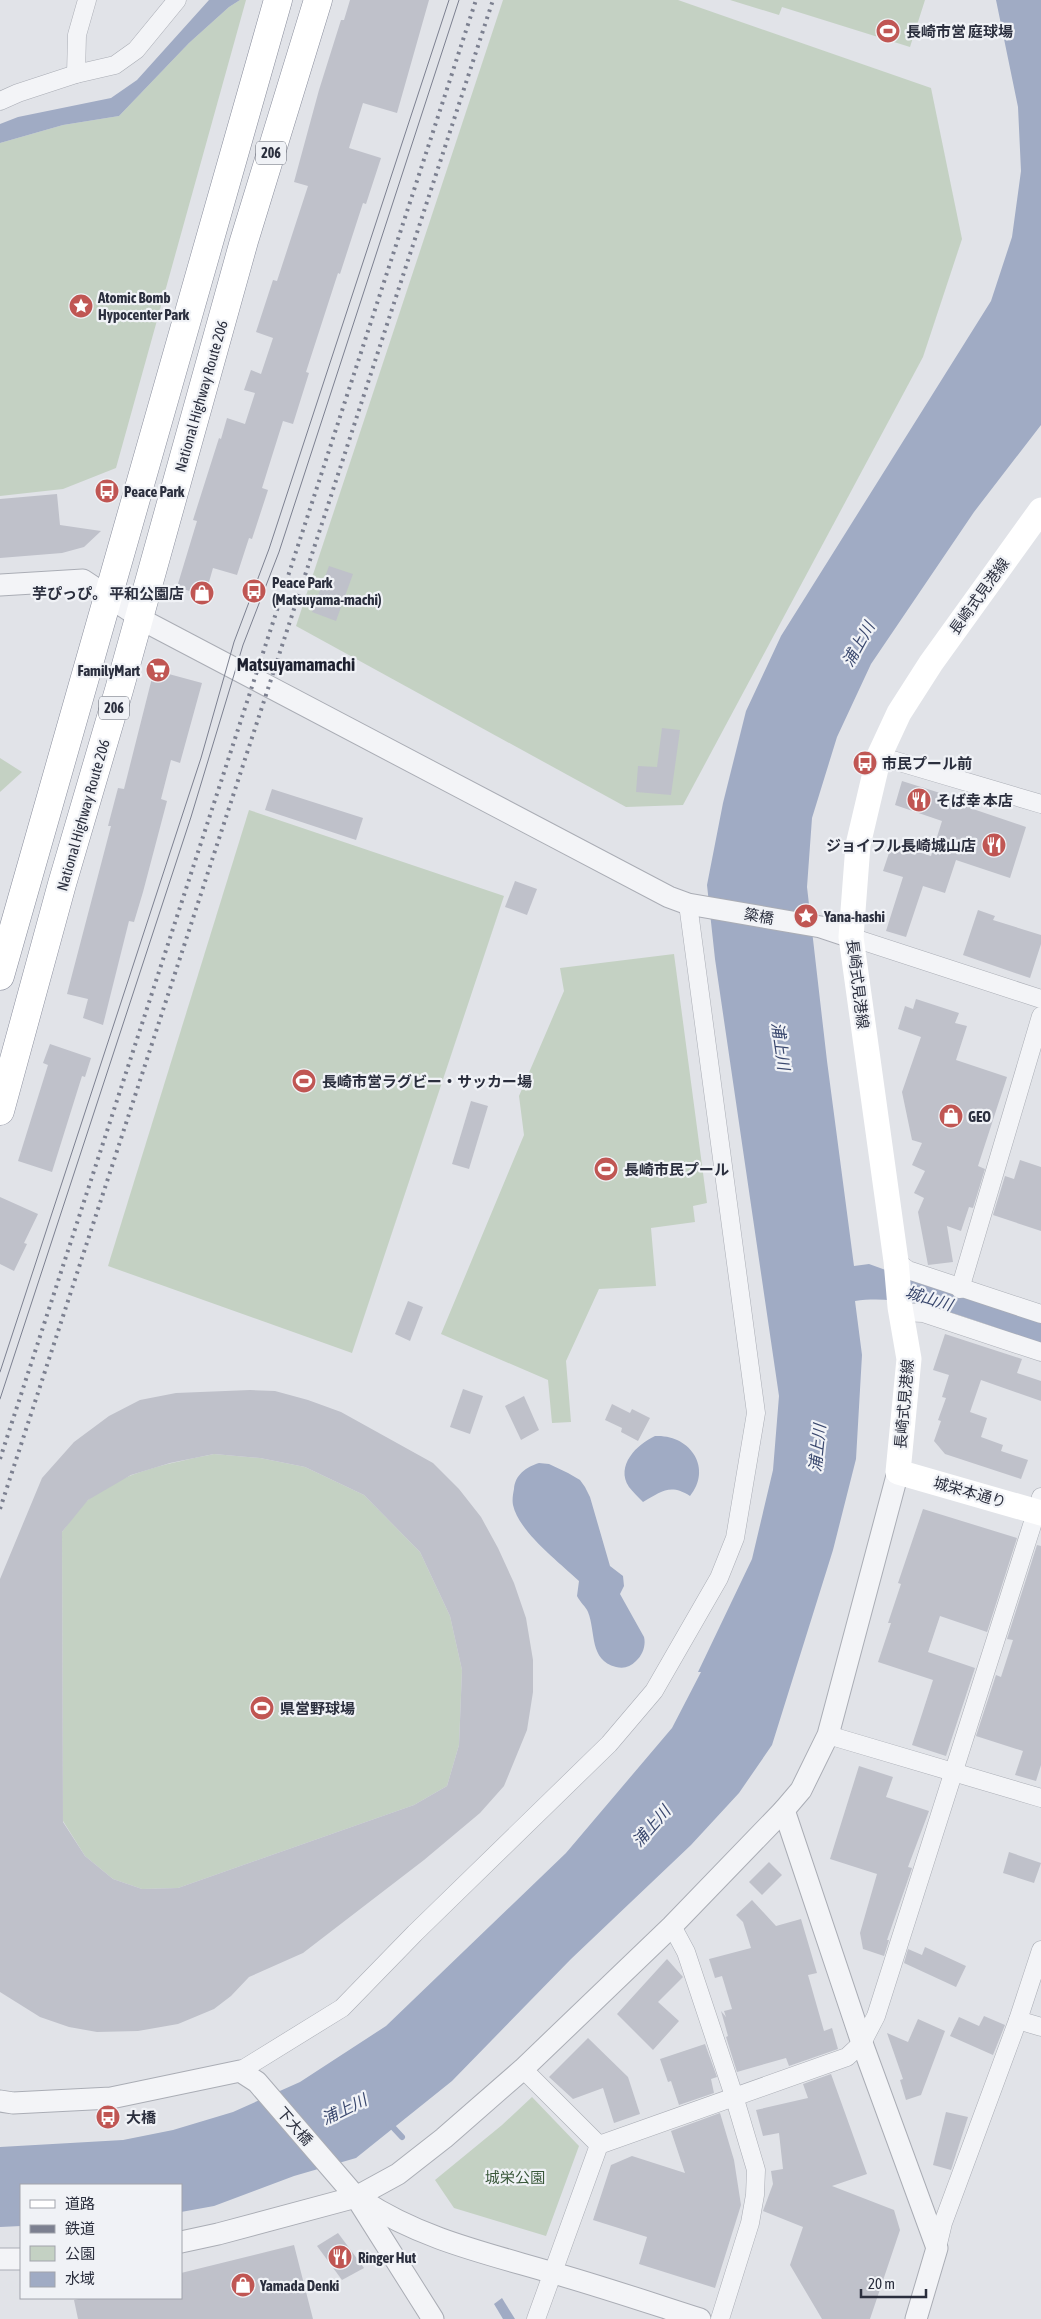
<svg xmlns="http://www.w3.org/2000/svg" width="1041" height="2319" font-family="'Asap Condensed','Noto Sans JP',sans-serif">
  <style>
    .green { fill: #c4d1c3 }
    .water { fill: #a0abc4 }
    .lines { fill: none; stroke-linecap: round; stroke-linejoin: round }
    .stream { stroke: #a0abc4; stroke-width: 6 }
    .building { fill: #bfc1ca; fill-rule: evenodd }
    .minor-casing { stroke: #aaadb5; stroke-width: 19 }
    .tertiary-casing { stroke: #aaadb5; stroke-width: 23 }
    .trunk-casing { stroke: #8a8e9d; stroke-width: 29 }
    .minor { stroke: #f3f4f7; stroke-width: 18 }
    .tertiary { stroke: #f3f4f7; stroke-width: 21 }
    .secondary { stroke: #fff; stroke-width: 25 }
    .trunk { stroke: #fff; stroke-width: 28 }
    .tram { stroke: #7c8090; stroke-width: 1 }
    .rail { stroke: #7c8090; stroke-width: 4; stroke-dasharray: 2.5 5; stroke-linecap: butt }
    .labels { text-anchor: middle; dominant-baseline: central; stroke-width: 4.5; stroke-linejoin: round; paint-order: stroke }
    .shield { fill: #f0f2f6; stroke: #666a75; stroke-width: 1 }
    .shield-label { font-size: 14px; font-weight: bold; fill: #2b2f3e }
    .poi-label { font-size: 15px; font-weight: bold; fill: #2b2f3e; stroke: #f0f2f6; text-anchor: start }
    .street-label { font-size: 15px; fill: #2b2f3e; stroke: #f0f2f6 }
    .park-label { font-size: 15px; fill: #3a583a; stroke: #f0f2f6 }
    .water-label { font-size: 16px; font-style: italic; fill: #3a486e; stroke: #f0f2f6 }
    .quarter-label { font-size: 18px; font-weight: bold; fill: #1d202f; stroke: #f0f2f6 }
  </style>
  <rect width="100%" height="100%" fill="#e1e3e8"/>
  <g class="green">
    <path d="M240 0H246L116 468 63 489 0 496V143L63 125 119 116 189 43 229 7Z"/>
    <path d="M503 0H678L931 88 962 239 923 357 683 805 626 807 296 626Z"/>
    <path d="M730 0H925L910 47 782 7 779 15Z"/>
    <path d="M0 758 22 772 0 792Z"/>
    <path d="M249 810 504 896 352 1353 108 1266Z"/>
    <path d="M674 954 707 1203 693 1206 695 1222 651 1228 656 1286 599 1289 566 1361 571 1422 552 1423 548 1380 441 1334 524 1135 519 1096 564 991 560 968Z"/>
    <path d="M214 1454 260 1458 305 1467 364 1495 420 1552 450 1616 462 1670 459 1745 447 1786 414 1805 178 1888 142 1889 113 1879 85 1856 63 1821 62 1532C70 1522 78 1507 89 1499 124 1471 171 1463 214 1454Z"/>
    <path d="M532 2097 579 2146 546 2236 454 2208 435 2180 502 2125Z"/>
  </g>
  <g class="water">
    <path d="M209 0H240L229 7 189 43 119 116 63 125 0 143V124L18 117 111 98 137 80Z"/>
    <path d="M996 0H1041V425L974 512 871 664 837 737 812 818 807 887 827 1061 854 1266 869 1264 955 1295 1041 1323V1344C986 1325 913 1292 855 1301L862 1355 856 1459 833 1550 772 1745 739 1793 691 1845 571 1959 452 2081 356 2158 294 2176 214 2206 181 2212V2185H21V2226L0 2227V2147L123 2140 173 2130 233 2112 300 2082 386 2026 566 1853 672 1728 701 1672H698L752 1559 773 1470 779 1396 715 959 707 885 723 803 746 711 781 636 991 301 1012 237 1021 171 1018 107Z"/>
    <path d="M655 1436C690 1434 713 1468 690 1496 670 1483 661 1492 643 1502 638 1497 633 1492 629 1487 615 1466 637 1444 655 1436Z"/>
    <path d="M539 1463 549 1464 568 1473 580 1480 585 1487 590 1497 610 1566 623 1576 624 1586 620 1594 644 1637C646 1645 643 1655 636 1661 630 1667 624 1669 616 1667 589 1660 596 1632 588 1612 586 1607 580 1602 577 1596L579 1581C559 1562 519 1532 513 1505 512 1500 513 1494 514 1489 515 1475 526 1467 539 1463Z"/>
    <path d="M502 2298 515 2319H503L494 2304Z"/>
  </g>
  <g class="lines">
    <path class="stream" d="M389 2123 402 2137"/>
  </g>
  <g class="building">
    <path d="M350 0H429L397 113 363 103 349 148 381 158 366 204 363 203 340 274 338 273 306 372 309 373 293 424 283 421 262 488 268 490 252 539 249 538 237 575 213 568 205 596 177 587 197 521 193 520 219 438 221 439 227 418 245 424 255 393 244 390 251 370 261 374 273 338 256 332 273 280 277 281 308 186 294 182 319 90 341 20H344Z"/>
    <path d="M57 494 60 525 101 531 84 547 62 553 0 558V499Z"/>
    <path d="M329 566 353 574 336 621 312 612Z"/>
    <path d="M154 670 202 683 180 763 171 760 161 799 167 801 143 892 134 922 129 921 103 1025 83 1018 88 999 67 994 111 826H108L118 788 124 789Z"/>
    <path d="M662 728 680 730 671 795 636 792 638 766 657 767Z"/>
    <path d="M902 781 975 804 973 809 1026 827 1010 878 956 860 945 893 923 886 906 937 886 931 903 877 883 871 892 844 931 856 942 821 895 805Z"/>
    <path d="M272 789 363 818 356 840 265 810Z"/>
    <path d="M515 881 537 889 527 915 505 907Z"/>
    <path d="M978 910 995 916 993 920 1041 935V944L1030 978 963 955Z"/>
    <path d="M916 999 959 1013 955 1023 967 1026 956 1060 1007 1077 978 1166 985 1169 973 1208 969 1207 961 1231 947 1226 953 1262 928 1265 918 1212 924 1198 914 1193 925 1171 912 1165 922 1143 912 1140 902 1092 921 1037 898 1029 905 1006 913 1009Z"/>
    <path d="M50 1044 91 1058 85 1077 82 1076 52 1172 18 1161 48 1065 43 1063Z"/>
    <path d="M471 1101 488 1106 469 1169 452 1164Z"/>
    <path d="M1020 1160 1041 1167V1231L993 1215 1005 1176 1014 1179Z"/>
    <path d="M0 1197 38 1214 24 1243 27 1244 14 1271 0 1264Z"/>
    <path d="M408 1301 423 1307 410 1341 395 1334Z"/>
    <path d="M945 1334 1022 1359 1017 1373 1041 1381V1401L981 1380 970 1412 987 1418 981 1437 1003 1445 1001 1451 1028 1460 1021 1479 945 1454 934 1441 941 1421 938 1420 946 1398 942 1397 949 1375 933 1370Z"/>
    <path d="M463 1389 483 1396 470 1434 450 1427Z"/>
    <path d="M250 1390 275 1391 308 1400 341 1412 433 1463 459 1489 481 1517 498 1548 514 1583 526 1618 533 1660V1692L527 1730 504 1786 480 1813 424 1860 303 1953 249 1977 231 1996 214 2009 178 2024 138 2031 97 2032 69 2027 40 2017 0 1992V1579L42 1478 74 1442 109 1416 140 1400 176 1393ZM214 1454 260 1458 305 1467 364 1495 420 1552 450 1616 462 1670 459 1745 447 1786 414 1805 178 1888 142 1889 113 1879 85 1856 63 1822 62 1532 88 1500 131 1475 170 1463Z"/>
    <path d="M524 1396 539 1430 521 1440 505 1406Z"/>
    <path d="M612 1404 630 1413 632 1409 650 1418 638 1441 621 1432 622 1428 605 1420Z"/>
    <path d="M923 1509 1017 1538 987 1632 940 1616 928 1652 975 1668 946 1756 912 1745 933 1680 878 1662 891 1623H888L901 1584 898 1583Z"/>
    <path d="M1037 1545 1041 1546V1765L1036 1781 1015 1775 1023 1751 976 1736 996 1675 1001 1677 1013 1640 1007 1639Z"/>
    <path d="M859 1766 893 1777 886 1797 929 1811 908 1867 912 1868 887 1940H889L884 1956 863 1949 860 1933 877 1874 830 1859Z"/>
    <path d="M1009 1852 1041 1863 1034 1883 1003 1873Z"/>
    <path d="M769 1862 782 1875 762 1895 749 1882Z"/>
    <path d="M752 1900 776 1926 801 1919 817 1973 808 1975 824 2031 832 2028 838 2049 789 2066 786 2058 737 2072 726 2037 728 2036 721 2011 726 2017 724 2011 732 2009 722 1976 715 1978 709 1959 751 1948 743 1922 736 1915Z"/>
    <path d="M925 1947 966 1966 956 1987 904 1963 908 1949 922 1955Z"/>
    <path d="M667 1959 683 1977 658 2002 679 2021 653 2050 617 2014Z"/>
    <path d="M984 2016 1005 2025 993 2055 950 2036 959 2017 979 2026Z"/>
    <path d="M918 2019 945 2031 921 2095 906 2100 900 2080 903 2079 887 2033 908 2042Z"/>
    <path d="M588 2038 628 2077 640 2114 614 2123 603 2088 573 2099 549 2077Z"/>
    <path d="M705 2044 717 2077 711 2079 714 2093 679 2105 671 2081 668 2082 660 2059Z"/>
    <path d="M831 2074 867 2174 832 2186 894 2210 900 2230 870 2319H822L790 2265 803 2227 763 2211 773 2184 771 2171 783 2169 779 2133 763 2136 756 2110 808 2098 803 2084Z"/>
    <path d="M946 2112 968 2117 951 2170 933 2165Z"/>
    <path d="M720 2113 734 2160 741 2205 715 2288 639 2264 647 2237 593 2220 611 2165 632 2156 685 2173 671 2131Z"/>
    <path d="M338 2233 364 2268 342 2280 317 2246Z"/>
    <path d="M294 2245 313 2319H78L74 2300 83 2298H181V2273Z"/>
  </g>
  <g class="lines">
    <defs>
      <g id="minor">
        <path d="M76 74 77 35 87 0"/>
        <path d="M0 101 18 93 76 74 115 65 136 50 177 0"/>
        <path d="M879 756 1041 804"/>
        <path d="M851 937 1041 999"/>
        <path d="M896 1261 908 1270 1041 1314"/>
        <path d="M960 1289 1041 1016"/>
        <path d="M901 1312 923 1313 1041 1352"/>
        <path d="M828 1735 1041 1798"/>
        <path d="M672 1926 686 1952 734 2096 756 2170 755 2195 750 2223 720 2319"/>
        <path d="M1018 2020 1041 2027"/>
        <path d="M523 2069 599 2145"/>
        <path d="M240 2071 342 2008 415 1933 609 1744 654 1691 719 1578 735 1538 756 1413 688 904"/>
        <path d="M937 2248 943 2223 1018 2020 1041 1950"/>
        <path d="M536 2319 599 2145 847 2057 862 2043 876 2016 1041 1497"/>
      </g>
      <g id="tertiary">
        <path d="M0 585 83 580 150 624 669 897 688 904 821 927 851 937"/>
        <path d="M784 1810 862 2043 937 2248 916 2319"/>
        <path d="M0 2101 13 2103 111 2098 240 2071 257 2082 356 2197 433 2319"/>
        <path d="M362 2200C419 2238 485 2253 550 2272 600 2286 650 2303 700 2319"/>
        <path d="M181 2242 218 2234 356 2197 398 2174 444 2138 523 2069 672 1926 784 1810 801 1790 828 1735 898 1472"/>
        <path d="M0 2259H21"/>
      </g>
      <g id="trunk">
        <path d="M0 976 278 0"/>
        <path d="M0 1111 62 884 119 690 244 241 318 0"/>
      </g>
    </defs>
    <use href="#minor" class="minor-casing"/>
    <use href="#tertiary" class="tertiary-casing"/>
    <use href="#trunk" class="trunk-casing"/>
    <use href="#minor" class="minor"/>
    <use href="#tertiary" class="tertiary"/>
    <path class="secondary" d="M1041 510 931 663 899 713 879 756 858 845 851 937 896 1261 900 1307 909 1359 898 1472 1041 1513"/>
    <use href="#trunk" class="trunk"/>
    <g class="tram">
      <path d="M0 1372 201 758 234 642 269 549 449 0"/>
      <path d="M0 1399 191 817 243 645 279 552 459 0"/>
    </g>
    <g class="rail">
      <path d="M0 1459 476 0"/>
      <path d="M0 1509 493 0"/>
    </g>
  </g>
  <defs>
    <symbol id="stadium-disc" viewBox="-11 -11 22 22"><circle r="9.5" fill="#c05653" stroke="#f0f2f6"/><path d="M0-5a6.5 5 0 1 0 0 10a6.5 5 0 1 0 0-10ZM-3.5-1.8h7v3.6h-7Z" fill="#fff"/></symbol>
    <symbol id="sight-disc" viewBox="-11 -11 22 22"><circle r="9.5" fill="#c05653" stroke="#f0f2f6"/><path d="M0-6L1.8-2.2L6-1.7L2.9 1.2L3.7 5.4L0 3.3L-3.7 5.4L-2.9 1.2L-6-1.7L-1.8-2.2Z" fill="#fff"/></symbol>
    <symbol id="bus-disc" viewBox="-11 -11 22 22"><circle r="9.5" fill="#c05653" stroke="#f0f2f6"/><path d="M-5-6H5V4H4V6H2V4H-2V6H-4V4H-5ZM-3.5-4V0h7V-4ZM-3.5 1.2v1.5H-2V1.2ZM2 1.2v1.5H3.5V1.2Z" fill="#fff"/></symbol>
    <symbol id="shop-disc" viewBox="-11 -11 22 22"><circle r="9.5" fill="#c05653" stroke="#f0f2f6"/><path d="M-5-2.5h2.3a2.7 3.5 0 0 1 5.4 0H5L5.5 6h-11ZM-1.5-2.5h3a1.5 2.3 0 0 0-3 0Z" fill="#fff"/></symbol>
    <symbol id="supermarket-disc" viewBox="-11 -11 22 22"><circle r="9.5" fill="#c05653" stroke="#f0f2f6"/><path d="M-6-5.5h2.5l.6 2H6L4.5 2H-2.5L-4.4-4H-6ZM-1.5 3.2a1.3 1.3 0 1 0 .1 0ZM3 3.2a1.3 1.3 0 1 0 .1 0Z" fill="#fff"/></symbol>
    <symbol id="restaurant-disc" viewBox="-11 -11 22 22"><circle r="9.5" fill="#c05653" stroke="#f0f2f6"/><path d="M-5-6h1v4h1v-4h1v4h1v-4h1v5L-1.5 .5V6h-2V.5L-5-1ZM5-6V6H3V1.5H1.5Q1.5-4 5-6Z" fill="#fff"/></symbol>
  </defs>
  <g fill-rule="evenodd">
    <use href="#stadium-disc" x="874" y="17" width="28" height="28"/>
    <use href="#sight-disc" x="67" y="292" width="28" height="28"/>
    <use href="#bus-disc" x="93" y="477" width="28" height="28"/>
    <use href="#bus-disc" x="240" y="577" width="28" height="28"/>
    <use href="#shop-disc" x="188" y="579" width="28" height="28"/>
    <use href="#supermarket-disc" x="144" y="656" width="28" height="28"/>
    <use href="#bus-disc" x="851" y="749" width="28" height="28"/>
    <use href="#restaurant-disc" x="905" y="786" width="28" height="28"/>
    <use href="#restaurant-disc" x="980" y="831" width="28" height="28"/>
    <use href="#sight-disc" x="792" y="902" width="28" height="28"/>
    <use href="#stadium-disc" x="290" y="1067" width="28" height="28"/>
    <use href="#shop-disc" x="937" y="1102" width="28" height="28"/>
    <use href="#stadium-disc" x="592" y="1155" width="28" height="28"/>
    <use href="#stadium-disc" x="248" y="1694" width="28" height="28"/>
    <use href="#bus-disc" x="94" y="2103" width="28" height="28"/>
    <use href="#restaurant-disc" x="326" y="2243" width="28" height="28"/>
    <use href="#shop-disc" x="229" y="2271" width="28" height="28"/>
  </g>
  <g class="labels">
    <g class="shield">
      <rect x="256" y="141.5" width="30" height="23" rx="4"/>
      <rect x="99" y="696.5" width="30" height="23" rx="4"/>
    </g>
    <g class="shield-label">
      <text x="271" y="153">206</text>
      <text x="114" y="708">206</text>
    </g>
    <g class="poi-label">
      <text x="906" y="31">長崎市営 庭球場</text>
      <text x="98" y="297">Atomic Bomb<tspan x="98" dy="17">Hypocenter Park</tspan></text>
      <text x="124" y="491">Peace Park</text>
      <text x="272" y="582">Peace Park<tspan x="272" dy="17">(Matsuyama-machi)</tspan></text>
      <text x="184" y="593" text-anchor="end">芋ぴっぴ。 平和公園店</text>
      <text x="140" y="670" text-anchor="end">FamilyMart</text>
      <text x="882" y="763">市民プール前</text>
      <text x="936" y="800">そば幸 本店</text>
      <text x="976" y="845" text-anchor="end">ジョイフル長崎城山店</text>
      <text x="824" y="916">Yana-hashi</text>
      <text x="322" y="1081">長崎市営ラグビー・サッカー場</text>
      <text x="968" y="1116">GEO</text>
      <text x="624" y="1169">長崎市民プール</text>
      <text x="280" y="1708">県営野球場</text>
      <text x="126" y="2117">大橋</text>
      <text x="358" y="2257">Ringer Hut</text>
      <text x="260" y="2285">Yamada Denki</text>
    </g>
    <g class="street-label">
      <text transform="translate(201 396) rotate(-74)">National Highway Route 206</text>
      <text transform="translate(979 596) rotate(-54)">長崎式見港線</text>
      <text transform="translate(83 815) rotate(-74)">National Highway Route 206</text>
      <text transform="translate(759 916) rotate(10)">簗橋</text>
      <text transform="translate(858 984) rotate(83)">長崎式見港線</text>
      <text transform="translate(904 1404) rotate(-85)">長崎式見港線</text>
      <text transform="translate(970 1492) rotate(16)">城栄本通り</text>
      <text transform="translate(295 2126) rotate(49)">下大橋</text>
    </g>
    <g class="park-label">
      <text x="515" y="2177">城栄公園</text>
    </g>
    <g class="water-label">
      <text transform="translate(858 644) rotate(-61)">浦上川</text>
      <text transform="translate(781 1046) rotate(82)">浦上川</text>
      <text transform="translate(929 1298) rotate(17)">城山川</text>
      <text transform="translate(817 1448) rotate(-84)">浦上川</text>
      <text transform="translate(651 1826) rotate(-49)">浦上川</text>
      <text transform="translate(344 2109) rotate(-26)">浦上川</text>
    </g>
    <g class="quarter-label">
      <text x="296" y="664">Matsuyamamachi</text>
    </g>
  </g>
  <rect x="20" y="2184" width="162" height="115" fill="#f0f2f6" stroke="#a1a4ac"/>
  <rect x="30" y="2200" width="25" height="8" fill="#ffffff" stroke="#a1a4ac"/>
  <text x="65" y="2209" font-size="15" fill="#2b2f3e">道路</text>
  <rect x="30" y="2225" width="25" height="8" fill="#7c8090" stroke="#a1a4ac"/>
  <text x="65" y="2234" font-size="15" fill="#2b2f3e">鉄道</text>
  <rect x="30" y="2246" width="25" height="15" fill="#c4d1c3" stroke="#a1a4ac"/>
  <text x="65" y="2259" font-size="15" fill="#2b2f3e">公園</text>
  <rect x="30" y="2272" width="25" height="15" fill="#a0abc4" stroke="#a1a4ac"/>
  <text x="65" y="2284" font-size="15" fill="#2b2f3e">水域</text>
  <path d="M861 2289v8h65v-8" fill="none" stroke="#2b2f3e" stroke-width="2.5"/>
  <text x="868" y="2289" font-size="15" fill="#2b2f3e" stroke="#f0f2f6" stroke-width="4" paint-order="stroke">20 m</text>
</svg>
